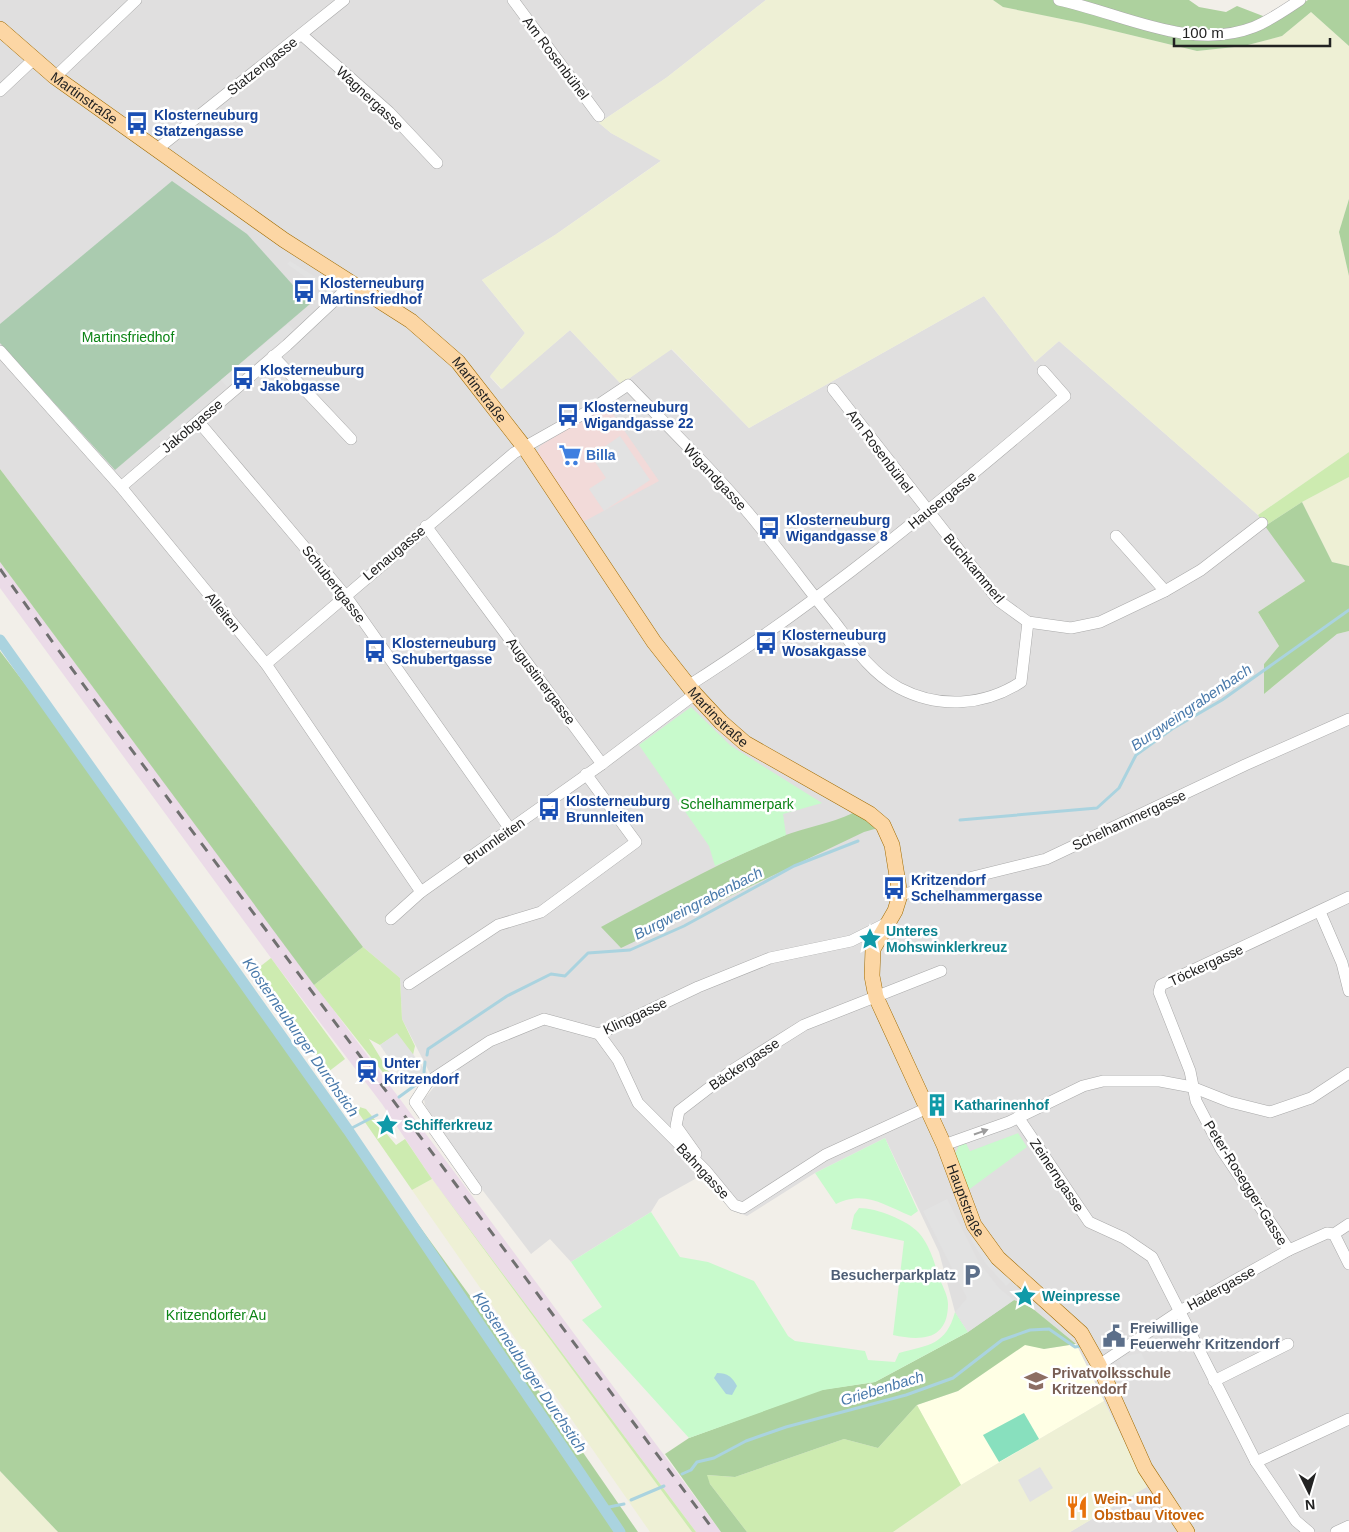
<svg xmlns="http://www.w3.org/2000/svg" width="1349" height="1532" font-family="Helvetica,sans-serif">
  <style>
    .residential { fill: #e0dfdf }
    .commercial { fill: #f2dad9 }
    .industrial { fill: #ebdbe8 }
    .education { fill: #ffffe5 }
    .farmland { fill: #eef0d5 }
    .grass { fill: #cdebb0 }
    .forest { fill: #add19e }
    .cemetery { fill: #aacbaf }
    .park { fill: #c8facc }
    .pitch { fill: #88e0be }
    .parking { fill: #e2e2e2 }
    .water { fill: #aad3df }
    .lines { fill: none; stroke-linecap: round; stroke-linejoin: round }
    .stream { stroke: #aad3df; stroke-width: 3 }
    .canal { stroke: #aad3df; stroke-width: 11 }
    .minor-casing { stroke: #a9a9a9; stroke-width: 12 }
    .major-casing { stroke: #a06b00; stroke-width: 16 }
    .minor { stroke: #fff; stroke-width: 11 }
    .major { stroke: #fcd6a4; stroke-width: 15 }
    .rail { stroke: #707070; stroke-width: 3; stroke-dasharray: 10 10; stroke-linecap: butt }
    .oneway { fill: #9c9c9c }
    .labels { text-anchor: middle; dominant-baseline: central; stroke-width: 5; stroke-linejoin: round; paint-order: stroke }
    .street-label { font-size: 14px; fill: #222; stroke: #fff }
    .transit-label { font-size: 14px; font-weight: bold; fill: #164399; stroke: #fff; text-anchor: start }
    .park-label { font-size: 14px; fill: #0c8416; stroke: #fff }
    .shop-label { font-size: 14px; font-weight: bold; fill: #366cbe; stroke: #fff; text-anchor: start }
    .culture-label { font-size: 14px; font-weight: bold; fill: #0d838f; stroke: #fff; text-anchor: start }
    .service-label { font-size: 14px; font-weight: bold; fill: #4e5e75; stroke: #fff; text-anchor: end }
    .education-label { font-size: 14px; font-weight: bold; fill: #785e54; stroke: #fff; text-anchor: start }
    .food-label { font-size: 14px; font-weight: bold; fill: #c56008; stroke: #fff; text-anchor: start }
    .water-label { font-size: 15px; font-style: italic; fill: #4a7aab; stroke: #fff }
  </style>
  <rect width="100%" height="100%" fill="#f2efe9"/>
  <path class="residential" d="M0 0H766L666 78 599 123 611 133 662 160 555 235 482 280 525 333 490 377 501 389 570 330 621 384 671 349 749 428 984 296 1035 362 1059 341 1258 515 1305 581 1258 612 1279 646 1264 664V694L1337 634 1349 631V1532H1070L1146 1487 1076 1344 1032 1308 968 1332 955 1312 939 1252 885 1138 815 1173 747 1216 733 1211 704 1174 659 1199 651 1212 571 1262 550 1239 531 1254 474 1179 425 1105 424 1099 436 1085 402 1019 400 978 363 947 0 469Z"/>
  <path class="commercial" d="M606 404 659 481 583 522 537 453 540 446Z"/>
  <path class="industrial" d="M0 562 461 1181 721 1532H696L432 1179 382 1104 271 958 0 588Z"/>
  <path class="education" d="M1025 1344 1044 1349 1076 1344 1104 1401 961 1485 917 1405 958 1391Z"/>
  <g class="farmland">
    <path d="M766 0H993L1004 7 1081 23 1197 51 1244 46 1282 36 1311 12 1349 46V199L1339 232 1349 276V452L1258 515 1059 341 1035 362 984 296 749 428 672 349 621 384 570 330 502 389 490 376 525 333 482 280 555 235 661 161 611 133 599 123 666 78Z"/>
    <path d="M1349 477V566L1332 562 1302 502Z"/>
    <path d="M432 1179 692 1532H650L412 1190Z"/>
    <path d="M1104 1401 1147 1487 1070 1532H893L961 1485Z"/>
    <path d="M0 1471 58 1532H0Z"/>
  </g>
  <g class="grass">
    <path d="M1349 452V477L1302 502 1265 526 1258 515Z"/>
    <path d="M363 947 400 978 402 1019 415 1046 413 1055 397 1034 380 1045 369 1039 389 1072 385 1075 314 985Z"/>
    <path d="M271 958 345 1059 328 1072 257 969Z"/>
    <path d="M353 1105 366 1109 396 1145 405 1139 432 1179 696 1532H692L432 1179 412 1190Z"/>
    <path d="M917 1405 961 1485 893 1532H747L710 1484 706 1475 735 1477 844 1439 878 1448Z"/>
  </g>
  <g class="forest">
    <path d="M993 0H1189L1199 7 1226 12 1237 6 1276 21 1308 0H1349V46L1311 12 1282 36 1244 46 1197 51 1081 23 1003 7Z"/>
    <path d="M1349 199V276L1339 232Z"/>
    <path d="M0 469 363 947 314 985 0 562Z"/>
    <path d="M1302 502 1332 562 1349 566V631L1337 634 1264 694V664L1279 646 1258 612 1305 581 1265 526Z"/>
    <path d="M0 651 51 718 573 1438 638 1532H58L0 1471Z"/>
    <path d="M853 813 865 817 878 828 864 832 621 948 601 927C661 895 720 862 783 836 806 827 830 824 853 813Z"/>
    <path d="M1014 1300 1032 1308 1076 1344 1044 1349 1025 1345 958 1391 917 1405 878 1448 844 1439 735 1477 707 1475 710 1484 747 1532H721L665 1454 689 1438 820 1390 875 1382 968 1332Z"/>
  </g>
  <path class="cemetery" d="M172 181 247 234 310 304 115 470 0 343V324Z"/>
  <g class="park">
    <path d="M691 707 731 746 822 803 783 814 786 835 715 866 709 846 639 745Z"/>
    <path d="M1018 1133 1027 1147 967 1191 954 1156 959 1145 966 1143 970 1151Z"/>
    <path d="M885 1138 918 1211 911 1216C883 1205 866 1190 836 1204L815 1173Z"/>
    <path d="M859 1208C877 1208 907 1220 919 1233 929 1245 934 1260 938 1275 941 1283 948 1295 948 1304 948 1341 920 1341 893 1335L904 1241 851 1229 854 1215Z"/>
    <path d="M651 1212 680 1257 708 1262 754 1281 788 1336 795 1341 865 1351 868 1360 895 1362 899 1353C929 1345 946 1345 955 1312L968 1332 875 1382 823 1390 689 1438 582 1320 602 1307 571 1262Z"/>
  </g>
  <path class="pitch" d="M1024 1413 1039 1439 999 1462 983 1435Z"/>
  <g class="parking">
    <path d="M290 261 333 288 328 293 287 264Z"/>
    <path d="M288 324 294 330 227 387 221 380Z"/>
    <path d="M620 436 650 480 604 511 589 489 606 478 591 456Z"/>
    <path d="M397 1033 428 1074 415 1084 400 1075 380 1045Z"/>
    <path d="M1009 1122 1018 1133 970 1151 966 1143Z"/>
    <path d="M947 1199 978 1261 999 1288 1014 1300 968 1332 955 1312 967 1298 923 1211Z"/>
    <path d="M970 1238 977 1239 1013 1280 1006 1286 986 1264Z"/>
    <path d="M1141 1353 1149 1368 1128 1379 1118 1358Z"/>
    <path d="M1040 1467 1053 1488 1030 1502 1018 1480Z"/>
  </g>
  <path class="water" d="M717 1373C728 1373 732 1377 737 1386L732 1395 726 1394 714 1378Z"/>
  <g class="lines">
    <g class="stream">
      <path d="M960 820 1097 808 1119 788 1136 755 1172 729 1222 700 1349 610"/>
      <path d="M427 1055 428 1049 507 996 551 974 565 976 588 953 630 950 684 926 794 866 858 841"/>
      <path d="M424 1072 425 1062"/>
      <path d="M399 1097 421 1081"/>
      <path d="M348 1130 377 1115"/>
      <path d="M682 1474 691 1470 697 1462 714 1458 746 1441 786 1427 906 1395 953 1378 1002 1340 1030 1330 1049 1329 1075 1347 1081 1346"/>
      <path d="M631 1500 664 1486"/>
      <path d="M604 1508 624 1504"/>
    </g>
    <path class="canal" d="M0 640 348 1130 620 1532"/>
    <defs>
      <g id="minor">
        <path d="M513 0 599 116"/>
        <path d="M1059 0C1121 13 1190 52 1254 27 1271 20 1285 10 1300 0"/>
        <path d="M302 35 389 112 437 163"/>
        <path d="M55 77 136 0"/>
        <path d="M0 91 34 59"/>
        <path d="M156 150 344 0"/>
        <path d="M0 351 121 487 266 664 421 892"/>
        <path d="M273 356 351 439"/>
        <path d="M833 389 999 601 1028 622 1071 628 1100 622 1165 591 1201 570 1262 523"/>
        <path d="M198 421 345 595 510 829"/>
        <path d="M121 487 287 345 352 284"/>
        <path d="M426 526 602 764"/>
        <path d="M1116 536 1165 591"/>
        <path d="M266 664 514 453 592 409 628 385C674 433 722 479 764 532 788 561 810 592 834 621 853 646 871 673 899 688 939 709 984 706 1021 682L1028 622"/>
        <path d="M688 686C822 601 944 499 1065 396L1043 371"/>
        <path d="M900 895 1046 859 1245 765 1349 719"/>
        <path d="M1320 912 1342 963 1349 991"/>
        <path d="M391 919 421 892 602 764 695 694"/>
        <path d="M409 984 498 925 541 912 636 842 586 774"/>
        <path d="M599 1034 618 1060 638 1103 706 1171 734 1205 743 1208 825 1155 925 1109"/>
        <path d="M1018 1117 1089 1222 1124 1238 1152 1257 1256 1462 1296 1521 1309 1532"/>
        <path d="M944 1145 1009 1122 1083 1086 1103 1081H1160L1192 1087 1230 1102 1270 1112 1311 1098 1349 1073"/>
        <path d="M696 1154 676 1126 679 1111 731 1071 804 1025 941 971"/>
        <path d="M476 1189 415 1102 428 1082 490 1041 544 1019 599 1034 698 987 770 958 851 941 885 924"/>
        <path d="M1334 1234 1349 1264"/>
        <path d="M1289 1250 1221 1149 1196 1101 1190 1071 1159 992 1161 985 1349 897"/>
        <path d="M1099 1365 1180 1311 1289 1250 1327 1233 1334 1234 1349 1224"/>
        <path d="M1214 1381 1288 1344"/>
        <path d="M1256 1462 1349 1419"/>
        <path d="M1336 1532 1349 1526"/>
      </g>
      <g id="major">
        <path id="s1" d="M0 29 55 77 284 240 411 321 458 362 525 448 654 642 695 694 721 722 745 743 870 814 883 825 892 845 900 895 895 911 873 949 872 976 876 997 944 1145 974 1225 998 1258 1081 1333 1099 1365 1145 1468 1187 1532"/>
      </g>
    </defs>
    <use href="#minor" class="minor-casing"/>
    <use href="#major" class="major-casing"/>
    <use href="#minor" class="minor"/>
    <use href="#major" class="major"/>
    <path class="rail" d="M0 569 93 698 715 1532"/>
  </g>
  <defs><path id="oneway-solid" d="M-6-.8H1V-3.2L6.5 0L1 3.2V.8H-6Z" transform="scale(1.25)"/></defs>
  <use class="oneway" href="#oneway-solid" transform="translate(981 1132) rotate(-19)"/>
  <defs>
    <symbol id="bus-bare" viewBox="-9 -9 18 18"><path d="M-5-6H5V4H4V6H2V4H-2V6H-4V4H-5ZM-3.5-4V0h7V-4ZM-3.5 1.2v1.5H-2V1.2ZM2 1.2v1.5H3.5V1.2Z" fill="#1a4fb4" stroke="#fff" stroke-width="2.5" paint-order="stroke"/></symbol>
    <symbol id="supermarket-bare" viewBox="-9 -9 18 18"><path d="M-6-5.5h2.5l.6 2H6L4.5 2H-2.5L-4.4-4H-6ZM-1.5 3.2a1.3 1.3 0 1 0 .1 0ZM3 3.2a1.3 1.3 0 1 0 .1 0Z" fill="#3f7fe0" stroke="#fff" stroke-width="2.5" paint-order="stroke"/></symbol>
    <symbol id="sight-bare" viewBox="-9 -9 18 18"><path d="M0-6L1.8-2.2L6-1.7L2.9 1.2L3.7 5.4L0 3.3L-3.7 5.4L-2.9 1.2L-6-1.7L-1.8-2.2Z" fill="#0f9aa8" stroke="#fff" stroke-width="2.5" paint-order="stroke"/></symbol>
    <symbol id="station-bare" viewBox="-9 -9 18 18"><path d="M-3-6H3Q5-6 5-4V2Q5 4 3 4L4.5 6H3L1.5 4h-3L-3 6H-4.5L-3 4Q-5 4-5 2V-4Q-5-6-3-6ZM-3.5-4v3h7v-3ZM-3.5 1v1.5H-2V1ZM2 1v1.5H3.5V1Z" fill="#1a4fb4" stroke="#fff" stroke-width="2.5" paint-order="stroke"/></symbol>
    <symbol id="building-bare" viewBox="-9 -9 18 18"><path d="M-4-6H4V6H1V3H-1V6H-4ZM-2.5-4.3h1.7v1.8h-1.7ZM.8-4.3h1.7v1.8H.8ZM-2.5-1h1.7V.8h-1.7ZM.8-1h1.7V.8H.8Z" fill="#0f9aa8" stroke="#fff" stroke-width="2.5" paint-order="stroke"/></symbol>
    <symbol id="parking-bare" viewBox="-9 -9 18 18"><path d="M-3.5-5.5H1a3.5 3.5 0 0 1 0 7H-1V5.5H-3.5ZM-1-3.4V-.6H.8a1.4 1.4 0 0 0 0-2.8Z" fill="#5c6f8a" stroke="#fff" stroke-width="2.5" paint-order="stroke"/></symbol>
    <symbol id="civic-bare" viewBox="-9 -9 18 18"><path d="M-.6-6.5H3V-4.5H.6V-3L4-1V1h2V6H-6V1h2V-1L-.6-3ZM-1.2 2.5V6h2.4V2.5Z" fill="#5c6f8a" stroke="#fff" stroke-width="2.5" paint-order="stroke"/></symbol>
    <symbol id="school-bare" viewBox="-9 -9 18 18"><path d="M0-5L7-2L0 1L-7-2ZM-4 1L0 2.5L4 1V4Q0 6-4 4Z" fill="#8d6e63" stroke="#fff" stroke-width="2.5" paint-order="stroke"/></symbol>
    <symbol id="restaurant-bare" viewBox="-9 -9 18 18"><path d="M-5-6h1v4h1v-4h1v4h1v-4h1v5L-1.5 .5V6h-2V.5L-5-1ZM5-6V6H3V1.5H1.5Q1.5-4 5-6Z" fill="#e8710a" stroke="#fff" stroke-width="2.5" paint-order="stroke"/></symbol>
  </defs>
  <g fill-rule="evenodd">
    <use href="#bus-bare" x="121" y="107" width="32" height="32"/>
    <use href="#bus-bare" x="288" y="275" width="32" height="32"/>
    <use href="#bus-bare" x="227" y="362" width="32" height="32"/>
    <use href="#bus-bare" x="552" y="399" width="32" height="32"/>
    <use href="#supermarket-bare" x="554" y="439" width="32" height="32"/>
    <use href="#bus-bare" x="753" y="512" width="32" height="32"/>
    <use href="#bus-bare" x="750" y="627" width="32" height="32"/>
    <use href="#bus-bare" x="359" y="635" width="32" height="32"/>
    <use href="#bus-bare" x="533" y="793" width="32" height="32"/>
    <use href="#bus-bare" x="878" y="872" width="32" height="32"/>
    <use href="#sight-bare" x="854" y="923" width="32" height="32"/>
    <use href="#station-bare" x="351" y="1055" width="32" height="32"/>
    <use href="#building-bare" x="921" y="1089" width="32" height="32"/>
    <use href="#sight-bare" x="371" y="1109" width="32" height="32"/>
    <use href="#parking-bare" x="956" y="1259" width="32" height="32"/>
    <use href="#sight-bare" x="1009" y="1280" width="32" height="32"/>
    <use href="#civic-bare" x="1098" y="1320" width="32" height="32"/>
    <use href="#school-bare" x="1020" y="1365" width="32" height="32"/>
    <use href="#restaurant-bare" x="1061" y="1491" width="32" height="32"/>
  </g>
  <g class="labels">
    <g class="street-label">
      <text transform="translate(556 58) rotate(53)">Am Rosenbühel</text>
      <text transform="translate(262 66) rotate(-38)">Statzengasse</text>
      <text stroke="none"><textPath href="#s1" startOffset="109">Martinstraße</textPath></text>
      <text transform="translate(370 98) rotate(43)">Wagnergasse</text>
      <text stroke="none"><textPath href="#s1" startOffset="602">Martinstraße</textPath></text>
      <text transform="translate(192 426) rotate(-40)">Jakobgasse</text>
      <text transform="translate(880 451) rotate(53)">Am Rosenbühel</text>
      <text transform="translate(715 477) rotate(47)">Wigandgasse</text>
      <text transform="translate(942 500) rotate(-39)">Hausergasse</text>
      <text transform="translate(394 553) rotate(-40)">Lenaugasse</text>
      <text transform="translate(974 568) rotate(50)">Buchkammerl</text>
      <text transform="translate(334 584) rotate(52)">Schubertgasse</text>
      <text transform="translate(223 612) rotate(51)">Alleiten</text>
      <text transform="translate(541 681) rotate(53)">Augustinergasse</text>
      <text stroke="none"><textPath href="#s1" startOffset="1008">Martinstraße</textPath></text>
      <text transform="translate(1129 820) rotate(-25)">Schelhammergasse</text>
      <text transform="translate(494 841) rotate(-35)">Brunnleiten</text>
      <text transform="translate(1206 965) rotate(-25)">Töckergasse</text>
      <text transform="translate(635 1016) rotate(-25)">Klinggasse</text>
      <text transform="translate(744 1064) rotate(-34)">Bäckergasse</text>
      <text transform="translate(703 1171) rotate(47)">Bahngasse</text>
      <text transform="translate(1057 1175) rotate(56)">Zeinerngasse</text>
      <text transform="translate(1246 1183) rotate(58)">Peter-Rosegger-Gasse</text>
      <text stroke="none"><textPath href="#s1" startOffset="1610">Hauptstraße</textPath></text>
      <text transform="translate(1221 1288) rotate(-29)">Hadergasse</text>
    </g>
    <g class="transit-label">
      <text x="154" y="115">Klosterneuburg<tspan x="154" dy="16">Statzengasse</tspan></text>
      <text x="320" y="283">Klosterneuburg<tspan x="320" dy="16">Martinsfriedhof</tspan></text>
      <text x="260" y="370">Klosterneuburg<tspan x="260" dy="16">Jakobgasse</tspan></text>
      <text x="584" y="407">Klosterneuburg<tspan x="584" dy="16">Wigandgasse 22</tspan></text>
      <text x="786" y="520">Klosterneuburg<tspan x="786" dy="16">Wigandgasse 8</tspan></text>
      <text x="782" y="635">Klosterneuburg<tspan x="782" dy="16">Wosakgasse</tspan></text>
      <text x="392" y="643">Klosterneuburg<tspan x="392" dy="16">Schubertgasse</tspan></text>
      <text x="566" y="801">Klosterneuburg<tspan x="566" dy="16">Brunnleiten</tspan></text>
      <text x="911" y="880">Kritzendorf<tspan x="911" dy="16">Schelhammergasse</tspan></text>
      <text x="384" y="1063">Unter<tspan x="384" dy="16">Kritzendorf</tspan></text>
    </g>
    <g class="park-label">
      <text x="128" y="337">Martinsfriedhof</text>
      <text x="737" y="804">Schelhammerpark</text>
      <text x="216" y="1315">Kritzendorfer Au</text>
    </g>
    <g class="shop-label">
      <text x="586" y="455">Billa</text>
    </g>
    <g class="culture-label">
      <text x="886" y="931">Unteres<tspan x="886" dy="16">Mohswinklerkreuz</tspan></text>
      <text x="954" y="1105">Katharinenhof</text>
      <text x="404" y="1125">Schifferkreuz</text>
      <text x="1042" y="1296">Weinpresse</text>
    </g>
    <g class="service-label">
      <text x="956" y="1275">Besucherparkplatz</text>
      <text x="1130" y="1328" text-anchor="start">Freiwillige<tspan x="1130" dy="16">Feuerwehr Kritzendorf</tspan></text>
    </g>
    <g class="education-label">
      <text x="1052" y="1373">Privatvolksschule<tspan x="1052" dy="16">Kritzendorf</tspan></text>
    </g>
    <g class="food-label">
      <text x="1094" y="1499">Wein- und<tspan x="1094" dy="16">Obstbau Vitovec</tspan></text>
    </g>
    <g class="water-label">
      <text transform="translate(1191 707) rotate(-34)">Burgweingrabenbach</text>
      <text transform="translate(698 903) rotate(-27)">Burgweingrabenbach</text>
      <text transform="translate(301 1037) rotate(55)">Klosterneuburger Durchstich</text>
      <text transform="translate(530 1372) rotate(56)">Klosterneuburger Durchstich</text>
      <text transform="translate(882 1388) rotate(-17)">Griebenbach</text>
    </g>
  </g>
  <g transform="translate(1309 1492) rotate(175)" stroke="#ffffff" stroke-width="4" paint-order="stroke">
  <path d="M0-4L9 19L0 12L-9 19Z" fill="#222222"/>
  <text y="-8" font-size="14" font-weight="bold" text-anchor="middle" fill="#222222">N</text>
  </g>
  <path d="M1174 38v8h156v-8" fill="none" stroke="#222222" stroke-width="2.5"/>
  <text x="1182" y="38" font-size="15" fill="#222222" stroke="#ffffff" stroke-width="4" paint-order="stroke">100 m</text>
</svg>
